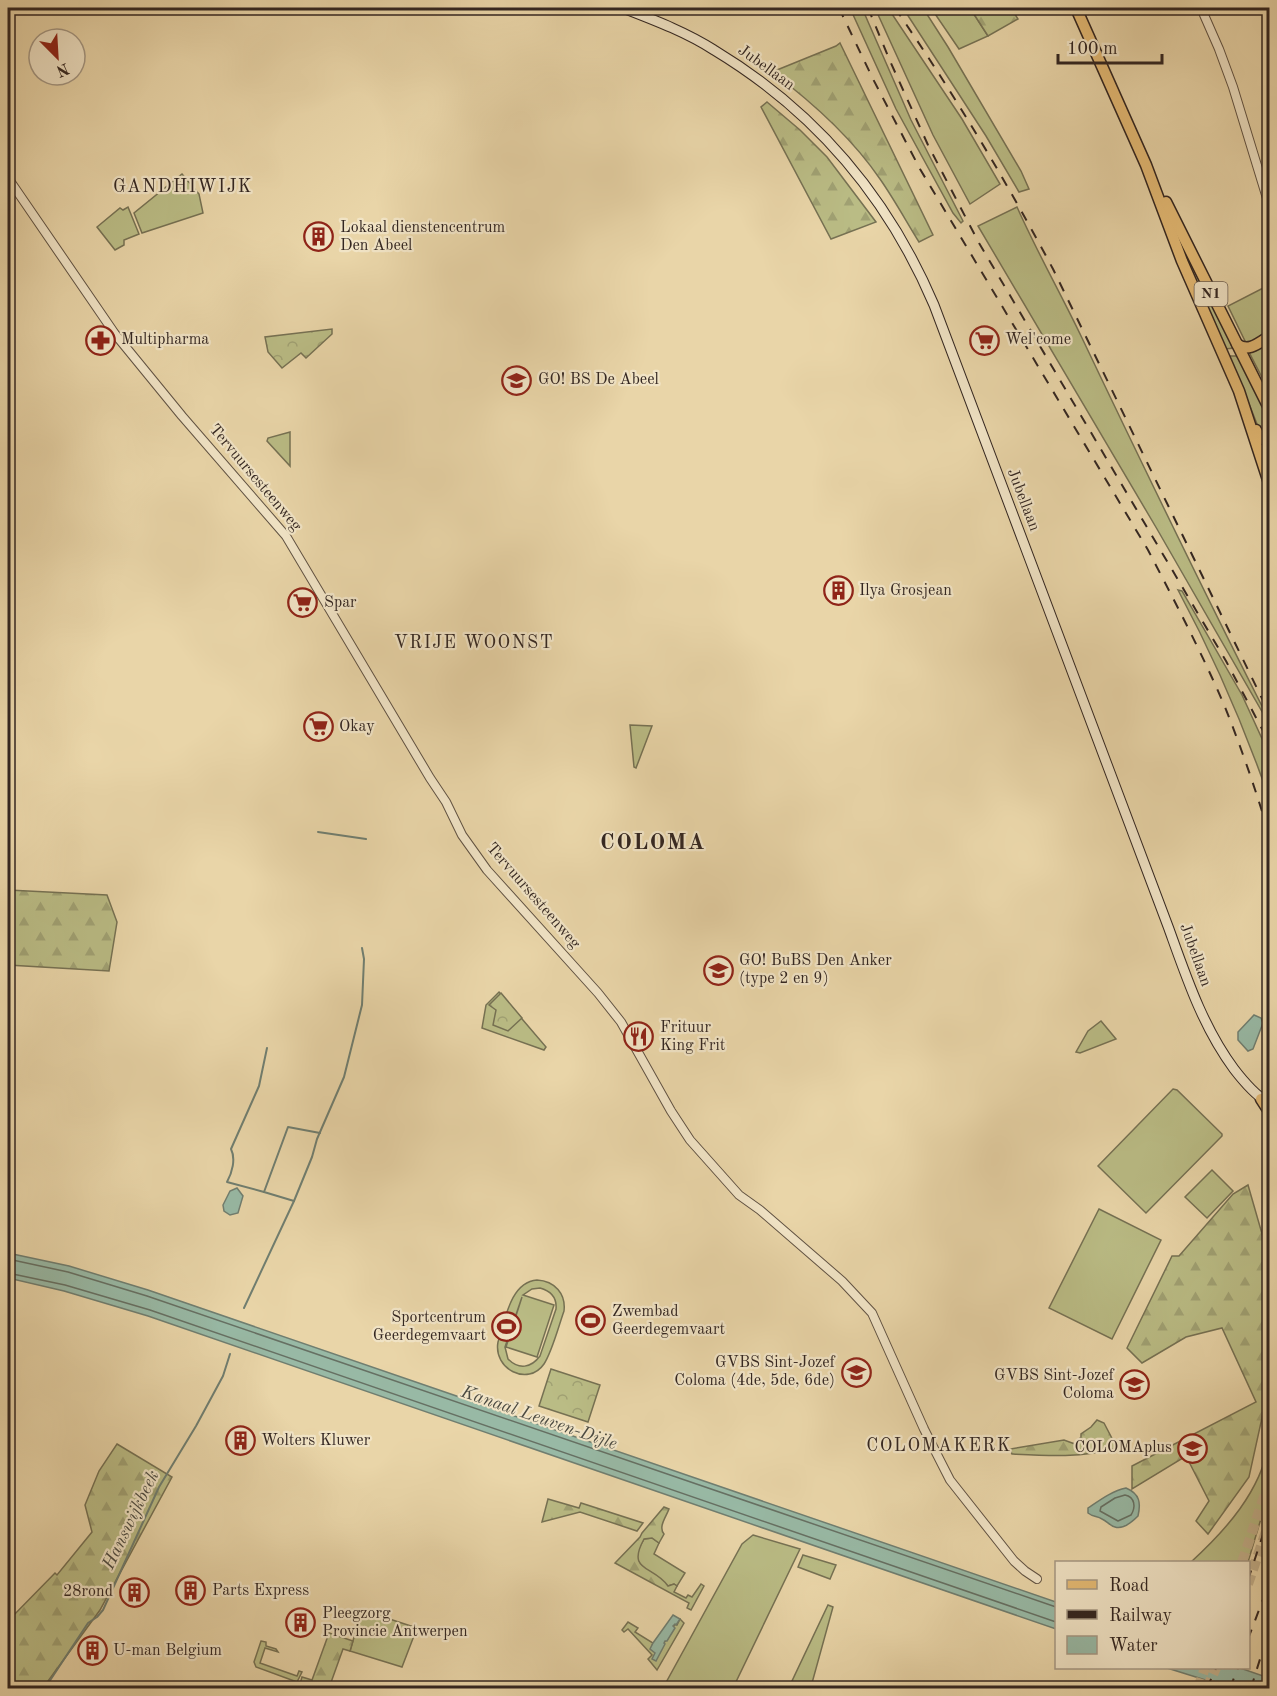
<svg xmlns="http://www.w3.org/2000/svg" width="1277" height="1696" font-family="'Old Standard TT',serif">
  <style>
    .grass { fill: #babc85; stroke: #767153; stroke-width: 1.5; fill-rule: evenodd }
    .forest { fill: url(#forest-firs); stroke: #767153; stroke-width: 1.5 }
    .park { fill: url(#park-crowns); stroke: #767153; stroke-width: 1.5 }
    .water { fill: #98b9a5; stroke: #707e70; stroke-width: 1.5 }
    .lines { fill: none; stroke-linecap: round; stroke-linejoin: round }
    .shore { stroke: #667063; stroke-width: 1.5 }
    .stream { stroke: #707e70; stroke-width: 2 }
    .trunk-tunnel { stroke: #c5b28d; stroke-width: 10; stroke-dasharray: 10 5; stroke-linecap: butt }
    .tertiary-casing { stroke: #605243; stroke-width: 10 }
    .secondary-casing { stroke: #332621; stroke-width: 11 }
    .primary-casing { stroke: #332621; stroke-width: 13 }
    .trunk-casing { stroke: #332621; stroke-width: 13 }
    .tertiary { stroke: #f1e4c6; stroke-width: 8 }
    .secondary { stroke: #f1e4c6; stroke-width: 9 }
    .primary { stroke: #e4ba74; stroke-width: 10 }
    .trunk { stroke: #e4ba74; stroke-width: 10 }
    .rail { stroke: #332621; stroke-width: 2; stroke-dasharray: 10 10; stroke-linecap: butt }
    .labels { text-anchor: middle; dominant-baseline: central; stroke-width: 4.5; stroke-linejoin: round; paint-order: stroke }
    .shield { fill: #f1e4c6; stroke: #6c5f52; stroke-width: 1.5 }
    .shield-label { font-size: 15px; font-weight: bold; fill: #332621 }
    .street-label { font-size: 16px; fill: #332621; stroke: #f1e4c6 }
    .poi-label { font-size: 16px; fill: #332621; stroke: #f1e4c6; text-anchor: start }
    .neighbourhood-label { font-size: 18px; letter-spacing: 1.5px; fill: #332621; stroke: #f1e4c6 }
    .water-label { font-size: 18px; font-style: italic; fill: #4c4b42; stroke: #f1e4c6 }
    .district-label { font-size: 22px; font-weight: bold; letter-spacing: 1.5px; fill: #332621; stroke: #f1e4c6 }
  </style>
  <defs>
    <pattern id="forest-firs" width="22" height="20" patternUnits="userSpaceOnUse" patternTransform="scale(1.5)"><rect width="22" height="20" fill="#babc85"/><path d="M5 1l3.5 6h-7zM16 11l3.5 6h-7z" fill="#a0a173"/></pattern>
    <pattern id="park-crowns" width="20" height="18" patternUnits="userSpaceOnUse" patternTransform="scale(1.5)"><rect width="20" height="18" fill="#babc85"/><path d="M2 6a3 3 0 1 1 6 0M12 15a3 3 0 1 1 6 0" fill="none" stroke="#a0a173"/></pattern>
  </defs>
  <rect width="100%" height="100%" fill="#e9d5a8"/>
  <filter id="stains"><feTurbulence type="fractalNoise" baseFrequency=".00333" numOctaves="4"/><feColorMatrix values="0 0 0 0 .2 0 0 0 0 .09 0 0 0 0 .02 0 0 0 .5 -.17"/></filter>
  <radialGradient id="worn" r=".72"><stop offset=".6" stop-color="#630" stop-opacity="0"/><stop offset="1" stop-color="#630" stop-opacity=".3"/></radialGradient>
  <g class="grass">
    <path d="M850 8H862L911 120 963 221 961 223 953 213 896 109Z"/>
    <path d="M875 8H888L962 119 1000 184 970 204 933 135Z"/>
    <path d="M903 8H923L948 47 1021 171 1029 189 1019 192 986 136Z"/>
    <path d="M931 8H970L988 36 959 49Z"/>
    <path d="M182 174 199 194 203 213 142 233 134 213Z"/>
    <path d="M128 207 139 234 124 240V245L115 250 97 227 120 208 123 210Z"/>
    <path d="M1017 207C1037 252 1061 294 1082 338 1142 464 1203 590 1266 714L1264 715 1157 529 978 226Z"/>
    <path d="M1185 250 1235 348 1224 349 1184 253Z"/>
    <path d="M1269 285V332L1252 343H1246L1228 306Z"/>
    <path d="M1269 340V391L1249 352Z"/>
    <path d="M1230 356H1236L1241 360 1268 414 1269 433 1264 434 1259 429 1238 376 1229 360Z"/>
    <path d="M290 432V466L267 441 268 438Z"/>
    <path d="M1178 590 1182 591 1242 695 1269 754V798C1244 726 1214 657 1178 590Z"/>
    <path d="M630 725 652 726 636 768 634 767Z"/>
    <path d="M499 992 546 1047 544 1050 482 1028 486 1005Z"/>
    <path d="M1101 1021 1116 1039 1080 1053 1076 1052 1088 1031Z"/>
    <path d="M1173 1089 1177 1090 1222 1134V1136L1146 1213 1098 1166Z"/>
    <path d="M1212 1170 1233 1191 1207 1218 1185 1197Z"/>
    <path d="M1099 1209 1161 1240 1112 1339 1049 1308Z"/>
    <path d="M537 1280C555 1281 566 1294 564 1311 559 1325 552 1352 544 1364 528 1387 493 1369 498 1342 505 1321 510 1282 537 1280ZM540 1288C551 1291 557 1298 556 1309L540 1356C531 1368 519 1370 508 1359L505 1347 522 1297 506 1347 537 1357 554 1305 523 1295 532 1289Z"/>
    <path d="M1269 1444V1492L1248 1562H1191C1226 1530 1260 1492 1269 1444Z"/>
    <path d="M753 1535 800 1549 733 1688H663L742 1544Z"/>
    <path d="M652 1538 659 1543 654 1554 685 1573 677 1586 674 1584 668 1586C658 1579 635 1568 637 1553 638 1548 642 1543 644 1539Z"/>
    <path d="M803 1555 836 1565 830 1579 798 1567Z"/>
    <path d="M828 1605 833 1607 812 1683 814 1685H810L809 1688H806L792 1681Z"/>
    <path d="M362 1610 417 1628 402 1667 350 1651Z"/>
    <path d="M680 1619 684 1623 657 1670 648 1659 652 1655 628 1629 624 1632 622 1630 628 1622 638 1628 635 1632 653 1643 651 1649 664 1643 675 1624 677 1625Z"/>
    <path d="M261 1641 266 1642V1646L276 1649 278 1652 265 1648 260 1663 297 1676 299 1671 302 1672 297 1682 256 1667 254 1662Z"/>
  </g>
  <g class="forest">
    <path d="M970 8H1011L1018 19 988 36Z"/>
    <path d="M840 43 933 235 919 242C906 221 894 199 880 179 852 138 812 102 772 72L836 46Z"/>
    <path d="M767 102 800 130 827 157 876 222 831 239 761 107Z"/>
    <path d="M8 890 107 895 117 922 109 971 8 965Z"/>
    <path d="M1248 1185 1269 1258V1386L1249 1477 1208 1534 1196 1521 1209 1501 1186 1456 1132 1489V1466L1256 1402 1222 1328 1186 1337 1142 1363 1127 1348 1172 1256H1179L1233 1194Z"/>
    <path d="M1097 1420 1104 1423 1117 1448C1082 1458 1048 1456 1012 1454L1010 1449 1064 1440 1075 1444 1081 1437V1434L1091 1427Z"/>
    <path d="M117 1444 172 1477 100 1610 43 1688H8V1621L55 1573 57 1575 92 1532 85 1505 99 1471Z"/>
    <path d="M548 1499 579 1508 581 1503 643 1523 637 1531 580 1512 542 1522Z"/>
    <path d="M664 1507 669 1509C666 1517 658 1527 664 1534L659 1543 652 1538 644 1539C626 1572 653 1565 668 1586L674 1584 677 1586 674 1592 686 1598 688 1595 692 1597 701 1584 704 1586 691 1610 687 1608 689 1603 615 1563 640 1537 642 1533Z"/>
    <path d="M329 1633 353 1641 350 1651 343 1649 329 1688H317L300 1684 302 1677 312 1680Z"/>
  </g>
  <g class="park">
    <path d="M332 329V334L306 358 301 353 282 368 268 352 265 337Z"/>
    <path d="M501 993 522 1018 508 1031 493 1025 496 1010 489 1005Z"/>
    <path d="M551 1369 600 1385 588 1422 539 1406Z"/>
  </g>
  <g class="water">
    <path d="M1254 1015 1261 1018 1263 1023 1253 1049 1248 1051 1238 1040V1032Z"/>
    <path d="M237 1188 243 1196 238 1213 230 1215 224 1211 223 1205 230 1191Z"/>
    <path d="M8 1253 69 1266 148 1290 1056 1602V1629L148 1316 64 1291 8 1278Z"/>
    <path d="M1126 1488C1140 1494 1141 1503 1138 1516 1133 1521 1123 1530 1115 1527 1110 1526 1107 1521 1102 1519 1097 1516 1093 1517 1088 1513V1508C1100 1500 1112 1491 1126 1488Z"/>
    <path d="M673 1615 680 1619 676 1625 675 1624 673 1626 675 1628 667 1641H665L664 1643 665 1644 656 1661 652 1659 655 1653 650 1649 653 1643Z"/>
    <path d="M1167 1668H1240L1269 1678V1688H1231Z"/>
  </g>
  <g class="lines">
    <g class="shore">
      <path d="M8 1259 68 1272 147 1296 1056 1607"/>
      <path d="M8 1273 65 1285 150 1310 1056 1622"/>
      <path d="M1125 1495C1135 1497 1136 1507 1131 1515L1118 1521 1100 1511 1101 1507 1115 1498Z"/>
    </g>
    <g class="stream">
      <path d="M318 832 366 839"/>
      <path d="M264 1192 227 1182C232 1173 236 1159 231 1149L259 1086 267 1048"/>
      <path d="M294 1201 264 1192 288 1127 320 1133"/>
      <path d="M244 1308 294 1201 312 1157 317 1139 344 1077 362 1005 364 959 362 948"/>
      <path d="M45 1688 88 1623 97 1617 103 1610 159 1487 196 1426 223 1376 230 1354"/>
    </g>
    <g class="trunk-tunnel">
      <path d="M1242 1562 1270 1479"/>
      <path d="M1248 1584 1270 1520"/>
      <path d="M1198 1688 1205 1668"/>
      <path d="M1207 1688 1216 1668"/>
    </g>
    <defs>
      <g id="tertiary">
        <path d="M1201 8 1219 49 1233 87 1270 208"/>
        <path d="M8 178 115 334 182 416 286 536 430 778 446 802 462 835 487 870 598 993 621 1022 671 1111 690 1140 739 1195 760 1210 842 1281 872 1313 924 1429 950 1480 1014 1561 1025 1571 1037 1579"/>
      </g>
      <path id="secondary" d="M623 8C654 20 686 32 714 50 815 111 888 197 934 305L1169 929C1187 979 1203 1027 1234 1069 1244 1082 1254 1094 1267 1102"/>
      <g id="primary">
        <path d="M1076 8 1146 165 1182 261 1239 391 1270 486"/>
        <path d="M1166 202 1270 410"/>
        <path d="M1237 344C1248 353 1259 343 1270 336"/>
        <path d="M1256 430C1259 437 1262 441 1270 441"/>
      </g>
      <path id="trunk" d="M1261 1099 1270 1113"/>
    </defs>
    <use href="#tertiary" class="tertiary-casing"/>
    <use href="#secondary" class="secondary-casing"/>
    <use href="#primary" class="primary-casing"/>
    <use href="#trunk" class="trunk-casing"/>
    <use href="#tertiary" class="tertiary"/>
    <use href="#secondary" class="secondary"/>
    <use href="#primary" class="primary"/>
    <use href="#trunk" class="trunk"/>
    <g class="rail">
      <path d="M839 8 873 79 920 169 1148 550C1175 602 1202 653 1225 707 1242 750 1257 793 1270 838"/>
      <path d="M868 8 890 61 928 145 979 243 1226 661 1270 744"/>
      <path d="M895 8C953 92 1005 179 1053 269L1270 715"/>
      <path d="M1248 1580 1270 1513"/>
      <path d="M1248 1639 1270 1581"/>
      <path d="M1207 1688 1216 1668"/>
      <path d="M1230 1688 1238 1668"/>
      <path d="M1251 1688 1270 1627"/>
      <path d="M1264 1688 1270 1670"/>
    </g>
  </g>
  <defs>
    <symbol id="building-ring" viewBox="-11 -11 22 22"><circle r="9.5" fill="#f1e4c6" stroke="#8f2418" stroke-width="1.5"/><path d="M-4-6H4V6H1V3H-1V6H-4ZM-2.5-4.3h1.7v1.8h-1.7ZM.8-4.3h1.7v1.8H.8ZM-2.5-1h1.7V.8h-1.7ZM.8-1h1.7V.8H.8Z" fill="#8f2418"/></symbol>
    <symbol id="pharmacy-ring" viewBox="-11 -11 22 22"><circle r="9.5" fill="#f1e4c6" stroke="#8f2418" stroke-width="1.5"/><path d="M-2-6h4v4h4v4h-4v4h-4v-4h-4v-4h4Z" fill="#8f2418"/></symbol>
    <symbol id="supermarket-ring" viewBox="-11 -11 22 22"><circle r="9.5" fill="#f1e4c6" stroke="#8f2418" stroke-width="1.5"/><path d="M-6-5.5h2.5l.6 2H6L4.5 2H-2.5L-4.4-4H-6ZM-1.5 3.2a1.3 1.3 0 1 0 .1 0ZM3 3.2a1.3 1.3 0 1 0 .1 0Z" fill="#8f2418"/></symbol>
    <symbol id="school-ring" viewBox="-11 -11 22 22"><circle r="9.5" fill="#f1e4c6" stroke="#8f2418" stroke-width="1.5"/><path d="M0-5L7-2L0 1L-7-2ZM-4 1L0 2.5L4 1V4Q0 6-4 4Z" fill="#8f2418"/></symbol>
    <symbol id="restaurant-ring" viewBox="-11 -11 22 22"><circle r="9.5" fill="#f1e4c6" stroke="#8f2418" stroke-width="1.5"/><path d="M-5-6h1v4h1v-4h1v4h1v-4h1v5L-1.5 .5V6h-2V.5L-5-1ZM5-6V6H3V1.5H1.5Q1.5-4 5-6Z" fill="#8f2418"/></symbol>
    <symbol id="stadium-ring" viewBox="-11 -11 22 22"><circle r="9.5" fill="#f1e4c6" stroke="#8f2418" stroke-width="1.5"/><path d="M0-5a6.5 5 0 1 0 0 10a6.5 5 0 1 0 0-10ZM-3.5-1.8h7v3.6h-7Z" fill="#8f2418"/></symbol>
  </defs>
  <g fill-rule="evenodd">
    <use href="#building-ring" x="302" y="220" width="33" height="33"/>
    <use href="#pharmacy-ring" x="84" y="324" width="33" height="33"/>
    <use href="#supermarket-ring" x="968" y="324" width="33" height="33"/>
    <use href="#school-ring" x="500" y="364" width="33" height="33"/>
    <use href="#building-ring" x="822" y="574" width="33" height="33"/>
    <use href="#supermarket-ring" x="286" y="586" width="33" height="33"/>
    <use href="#supermarket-ring" x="302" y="710" width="33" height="33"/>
    <use href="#school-ring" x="702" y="954" width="33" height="33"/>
    <use href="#restaurant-ring" x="622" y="1020" width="33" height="33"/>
    <use href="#stadium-ring" x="574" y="1304" width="33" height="33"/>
    <use href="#stadium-ring" x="490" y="1310" width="33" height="33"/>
    <use href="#school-ring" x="840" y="1356" width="33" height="33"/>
    <use href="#school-ring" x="1118" y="1368" width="33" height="33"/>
    <use href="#building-ring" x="224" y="1424" width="33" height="33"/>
    <use href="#school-ring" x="1176" y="1432" width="33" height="33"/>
    <use href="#building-ring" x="174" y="1574" width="33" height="33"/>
    <use href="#building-ring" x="118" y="1576" width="33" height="33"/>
    <use href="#building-ring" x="284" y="1606" width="33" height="33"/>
    <use href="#building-ring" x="76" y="1634" width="33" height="33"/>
  </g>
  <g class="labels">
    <rect class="shield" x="1194.5" y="282" width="33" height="24" rx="4.5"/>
    <g class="shield-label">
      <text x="1211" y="294">N1</text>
    </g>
    <g class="street-label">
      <text transform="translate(766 68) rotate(36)">Jubellaan</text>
      <text transform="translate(255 478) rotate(50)">Tervuursesteenweg</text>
      <text transform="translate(1023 500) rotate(69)">Jubellaan</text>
      <text transform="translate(533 896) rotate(49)">Tervuursesteenweg</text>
      <text transform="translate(1195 955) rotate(70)">Jubellaan</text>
    </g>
    <g class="poi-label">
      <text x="340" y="228">Lokaal dienstencentrum<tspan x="340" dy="18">Den Abeel</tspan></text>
      <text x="121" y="340">Multipharma</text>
      <text x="1005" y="340">Wel'come</text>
      <text x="538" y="380">GO! BS De Abeel</text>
      <text x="859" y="591">Ilya Grosjean</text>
      <text x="324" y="603">Spar</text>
      <text x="339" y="727">Okay</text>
      <text x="739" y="961">GO! BuBS Den Anker<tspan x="739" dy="18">(type 2 en 9)</tspan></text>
      <text x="660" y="1028">Frituur<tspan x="660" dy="18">King Frit</tspan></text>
      <text x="612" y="1312">Zwembad<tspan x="612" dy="18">Geerdegemvaart</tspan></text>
      <text x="486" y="1318" text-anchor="end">Sportcentrum<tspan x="486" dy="18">Geerdegemvaart</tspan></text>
      <text x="835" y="1363" text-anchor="end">GVBS Sint-Jozef<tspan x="835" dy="18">Coloma (4de, 5de, 6de)</tspan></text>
      <text x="1114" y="1376" text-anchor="end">GVBS Sint-Jozef<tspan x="1114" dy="18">Coloma</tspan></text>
      <text x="261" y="1441">Wolters Kluwer</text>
      <text x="1172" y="1448" text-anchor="end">COLOMAplus</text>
      <text x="212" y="1591">Parts Express</text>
      <text x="113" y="1592" text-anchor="end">28rond</text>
      <text x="322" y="1614">Pleegzorg<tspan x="322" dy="18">Provincie Antwerpen</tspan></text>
      <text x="113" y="1651">U-man Belgium</text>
    </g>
    <g class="neighbourhood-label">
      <text x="183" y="187">GANDHIWIJK</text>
      <text x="474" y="643">VRIJE WOONST</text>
      <text x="939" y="1446">COLOMAKERK</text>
    </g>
    <g class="water-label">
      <text transform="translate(539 1418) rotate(19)">Kanaal Leuven-Dijle</text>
      <text transform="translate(131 1520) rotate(-64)">Hanswijkbeek</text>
    </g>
    <g class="district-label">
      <text x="653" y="843">COLOMA</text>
    </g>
  </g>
  <rect width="1277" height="1696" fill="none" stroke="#e9d5a8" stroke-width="30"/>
  <rect x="9" y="9" width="1259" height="1678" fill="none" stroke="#332621" stroke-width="3"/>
  <rect x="15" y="15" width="1247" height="1666" fill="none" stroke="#332621" stroke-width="1.5"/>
  <rect x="1055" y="1561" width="195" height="108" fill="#f1e4c6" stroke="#a59884" stroke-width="1.5"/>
  <rect x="1067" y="1580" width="30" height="9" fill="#e4ba74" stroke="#a59884" stroke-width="1.5"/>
  <text x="1109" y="1591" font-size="18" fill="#332621">Road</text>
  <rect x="1067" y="1610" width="30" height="9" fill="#332621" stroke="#a59884" stroke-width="1.5"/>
  <text x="1109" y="1621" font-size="18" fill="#332621">Railway</text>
  <rect x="1067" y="1636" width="30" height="18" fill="#98b9a5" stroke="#a59884" stroke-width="1.5"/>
  <text x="1109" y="1651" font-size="18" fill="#332621">Water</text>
  <g transform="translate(57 57) rotate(156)"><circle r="28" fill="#f1e4c6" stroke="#a59884" stroke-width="1.5"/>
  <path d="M0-4.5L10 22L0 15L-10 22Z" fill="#8f2418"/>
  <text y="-9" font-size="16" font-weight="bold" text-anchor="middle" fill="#332621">N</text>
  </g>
  <path d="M1058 54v9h104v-9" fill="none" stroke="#332621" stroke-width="3"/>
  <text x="1067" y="54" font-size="18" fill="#332621" stroke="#f1e4c6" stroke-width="4.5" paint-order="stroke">100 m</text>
  <rect width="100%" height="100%" filter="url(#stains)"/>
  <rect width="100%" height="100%" fill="url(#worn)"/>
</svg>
